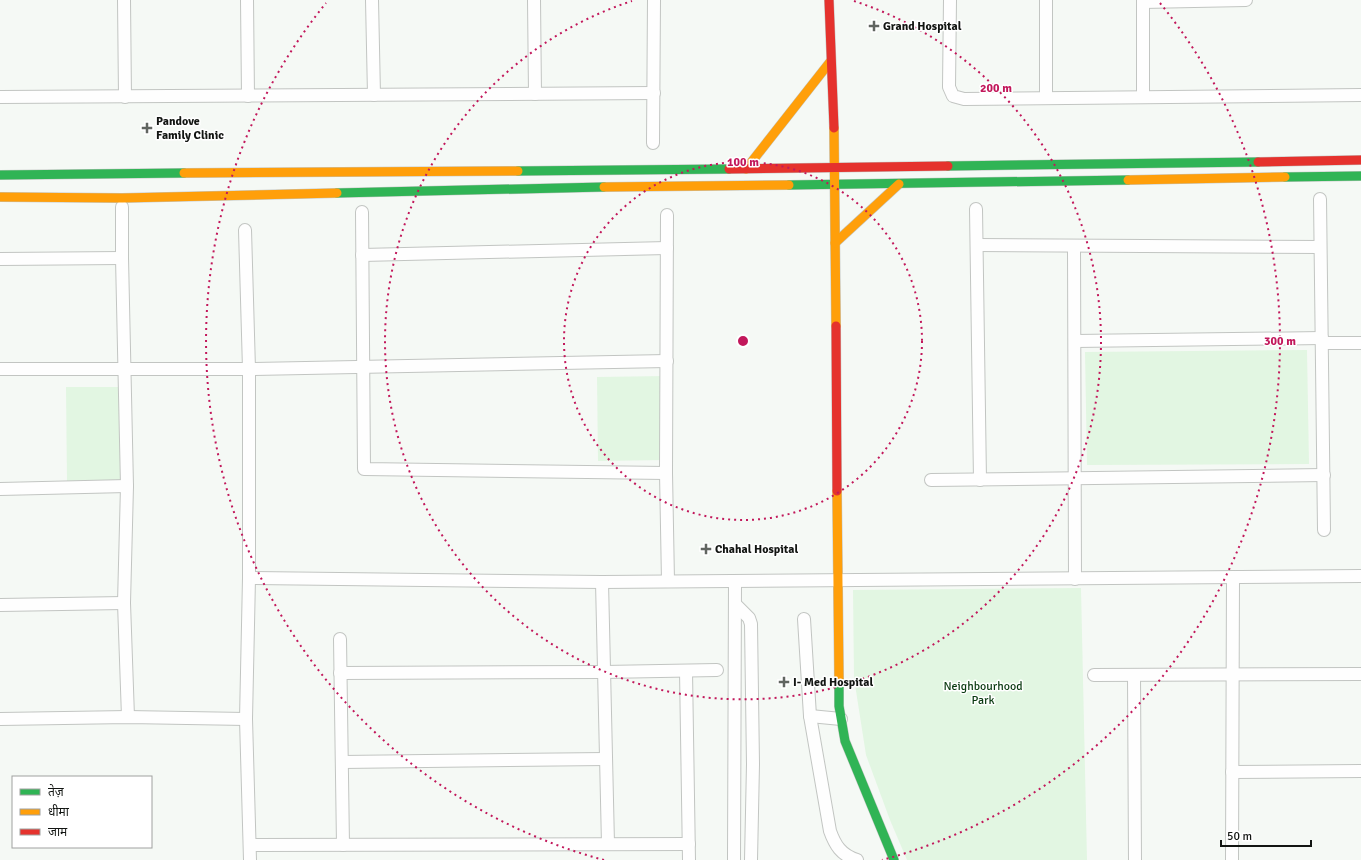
<svg xmlns="http://www.w3.org/2000/svg" width="1361" height="860" font-family="Signika,'Noto Sans Devanagari',sans-serif">
  <style>
    .green { fill: #e2f6e2 }
    .lines { fill: none; stroke-linecap: round; stroke-linejoin: round }
    .street-casing { stroke: #c2c5c2; stroke-width: 14 }
    .fast-casing { stroke: #c2c5c2; stroke-width: 10 }
    .slow-casing { stroke: #c2c5c2; stroke-width: 10 }
    .jam-casing { stroke: #c2c5c2; stroke-width: 10 }
    .street { stroke: #fefefe; stroke-width: 12 }
    .fast { stroke: #30b455; stroke-width: 9 }
    .slow { stroke: #ff9f0a; stroke-width: 9 }
    .jam { stroke: #e5322d; stroke-width: 9 }
    .ring { fill: none; stroke: #c2185b; stroke-width: 2; stroke-dasharray: 2 4 }
    .poi-dot { fill: #616561; stroke: #fff; stroke-width: 1.5 }
    .labels { text-anchor: middle; dominant-baseline: central; stroke-width: 3; stroke-linejoin: round; paint-order: stroke }
    .poi-label { font-size: 12px; font-weight: bold; fill: #121512; stroke: #fff; text-anchor: start }
    .park-label { font-size: 12px; fill: #08390f; stroke: #fff }
    .centre { fill: #c2185b; stroke: #fff; stroke-width: 2 }
    .ring-label { font-size: 12px; text-anchor: middle; font-weight: bold; fill: #c2185b; stroke: #fff; stroke-width: 3; stroke-linejoin: round; paint-order: stroke }
  </style>
  <rect width="100%" height="100%" fill="#f5f9f5"/>
  <g class="green">
    <path d="M1307 350 1309 464 1087 465 1085 352Z"/>
    <path d="M665 376 666 460 598 461 597 377Z"/>
    <path d="M66 387H120L121 484H67Z"/>
    <path d="M1081 588 1087 860H907L890 820 866 755 854 678 853 590Z"/>
  </g>
  <g class="lines">
    <defs>
      <g id="street">
        <path d="M124 0 125 97"/>
        <path d="M247 0 248 96"/>
        <path d="M372 0 374 95"/>
        <path d="M534 0 535 94"/>
        <path d="M950 0 949 87 953 96 964 99 1361 95"/>
        <path d="M1046 0V98"/>
        <path d="M1143 2 1246 0"/>
        <path d="M0 97 654 93"/>
        <path d="M1143 97V0"/>
        <path d="M653 143 654 0"/>
        <path d="M1320 199 1324 530"/>
        <path d="M122 207V258L127 486 124 603 128 717"/>
        <path d="M976 209 980 480"/>
        <path d="M362 212 364 469 666 473"/>
        <path d="M667 215 666 473 668 581"/>
        <path d="M245 230 249 369V578L246 719 250 860"/>
        <path d="M977 245 1320 247"/>
        <path d="M1074 247 1075 579"/>
        <path d="M362 255 667 248"/>
        <path d="M0 259 122 258"/>
        <path d="M1075 341 1322 338"/>
        <path d="M1322 343H1361"/>
        <path d="M0 369H249L667 361"/>
        <path d="M931 480 1324 475"/>
        <path d="M0 489 127 486"/>
        <path d="M249 578 602 582 1361 576"/>
        <path d="M602 582 608 844"/>
        <path d="M735 604 749 618 751 624 753 764 751 860"/>
        <path d="M0 605 124 603"/>
        <path d="M804 619 810 716 830 831C835 845 841 855 857 860"/>
        <path d="M340 639 343 845"/>
        <path d="M686 671 689 860"/>
        <path d="M340 673 604 672 717 670"/>
        <path d="M1094 675 1361 674"/>
        <path d="M1134 675 1135 860"/>
        <path d="M810 716 841 719"/>
        <path d="M0 719 128 717 246 719"/>
        <path d="M342 762 606 759"/>
        <path d="M1232 772 1361 771"/>
        <path d="M250 845 689 844"/>
        <path d="M734 860 735 581"/>
        <path d="M1232 860 1233 577"/>
      </g>
      <g id="fast">
        <path d="M948 166 1258 162"/>
        <path d="M518 171 729 169"/>
        <path d="M0 175 184 173"/>
        <path d="M1285 177 1361 176"/>
        <path d="M789 185 1128 180"/>
        <path d="M337 193 604 187"/>
        <path d="M839 680V706L845 741 894 860"/>
      </g>
      <g id="slow">
        <path d="M834 128 836 326"/>
        <path d="M746 169 830 62"/>
        <path d="M184 173 518 171"/>
        <path d="M1128 180 1285 177"/>
        <path d="M604 187 789 185"/>
        <path d="M0 197 122 198 337 193"/>
        <path d="M835 243 899 184"/>
        <path d="M837 491 839 680"/>
      </g>
      <g id="jam">
        <path d="M829 0 834 128"/>
        <path d="M1258 162 1361 160"/>
        <path d="M729 169 948 166"/>
        <path d="M836 326 837 491"/>
      </g>
    </defs>
    <use href="#street" class="street-casing"/>
    <use href="#fast" class="fast-casing"/>
    <use href="#slow" class="slow-casing"/>
    <use href="#jam" class="jam-casing"/>
    <use href="#street" class="street"/>
    <use href="#fast" class="fast"/>
    <use href="#slow" class="slow"/>
    <use href="#jam" class="jam"/>
  </g>
  <g class="ring">
    <circle cx="743" cy="341" r="179"/>
    <path d="M854 1A358 358 0 1 1 632 1"/>
    <path d="M604 860A537 537 0 0 1 326 3M1160 3A537 537 0 0 1 882 860"/>
  </g>
  <g class="poi-dot">
    <path d="M872 20h4v4h4v4h-4v4h-4v-4h-4v-4h4z"/>
    <path d="M145 122h4v4h4v4h-4v4h-4v-4h-4v-4h4z"/>
    <path d="M704 543h4v4h4v4h-4v4h-4v-4h-4v-4h4z"/>
    <path d="M782 676h4v4h4v4h-4v4h-4v-4h-4v-4h4z"/>
  </g>
  <g class="labels">
    <g class="poi-label">
      <text x="883" y="26">Grand Hospital</text>
      <text x="156" y="121">Pandove<tspan x="156" dy="14">Family Clinic</tspan></text>
      <text x="715" y="549">Chahal Hospital</text>
      <text x="793" y="682">I- Med Hospital</text>
    </g>
    <g class="park-label">
      <text x="983" y="686">Neighbourhood<tspan x="983" dy="14">Park</tspan></text>
    </g>
  </g>
  <circle cx="743" cy="341" r="6" class="centre"/>
  <g class="ring-label">
    <text x="996" y="92">200 m</text>
    <text x="743" y="166">100 m</text>
    <text x="1280" y="345">300 m</text>
  </g>
  <rect x="12" y="776" width="140" height="72" fill="#ffffff" stroke="#a0a1a0"/>
  <rect x="20" y="789" width="20" height="6" fill="#30b455" stroke="#a0a1a0"/>
  <text x="48" y="796" font-size="12" fill="#121512">तेज़</text>
  <rect x="20" y="809" width="20" height="6" fill="#ff9f0a" stroke="#a0a1a0"/>
  <text x="48" y="816" font-size="12" fill="#121512">धीमा</text>
  <rect x="20" y="829" width="20" height="6" fill="#e5322d" stroke="#a0a1a0"/>
  <text x="48" y="836" font-size="12" fill="#121512">जाम</text>
  <path d="M1221 840v6h90v-6" fill="none" stroke="#121512" stroke-width="2"/>
  <text x="1227" y="840" font-size="12" fill="#121512" stroke="#ffffff" stroke-width="3" paint-order="stroke">50 m</text>
</svg>
